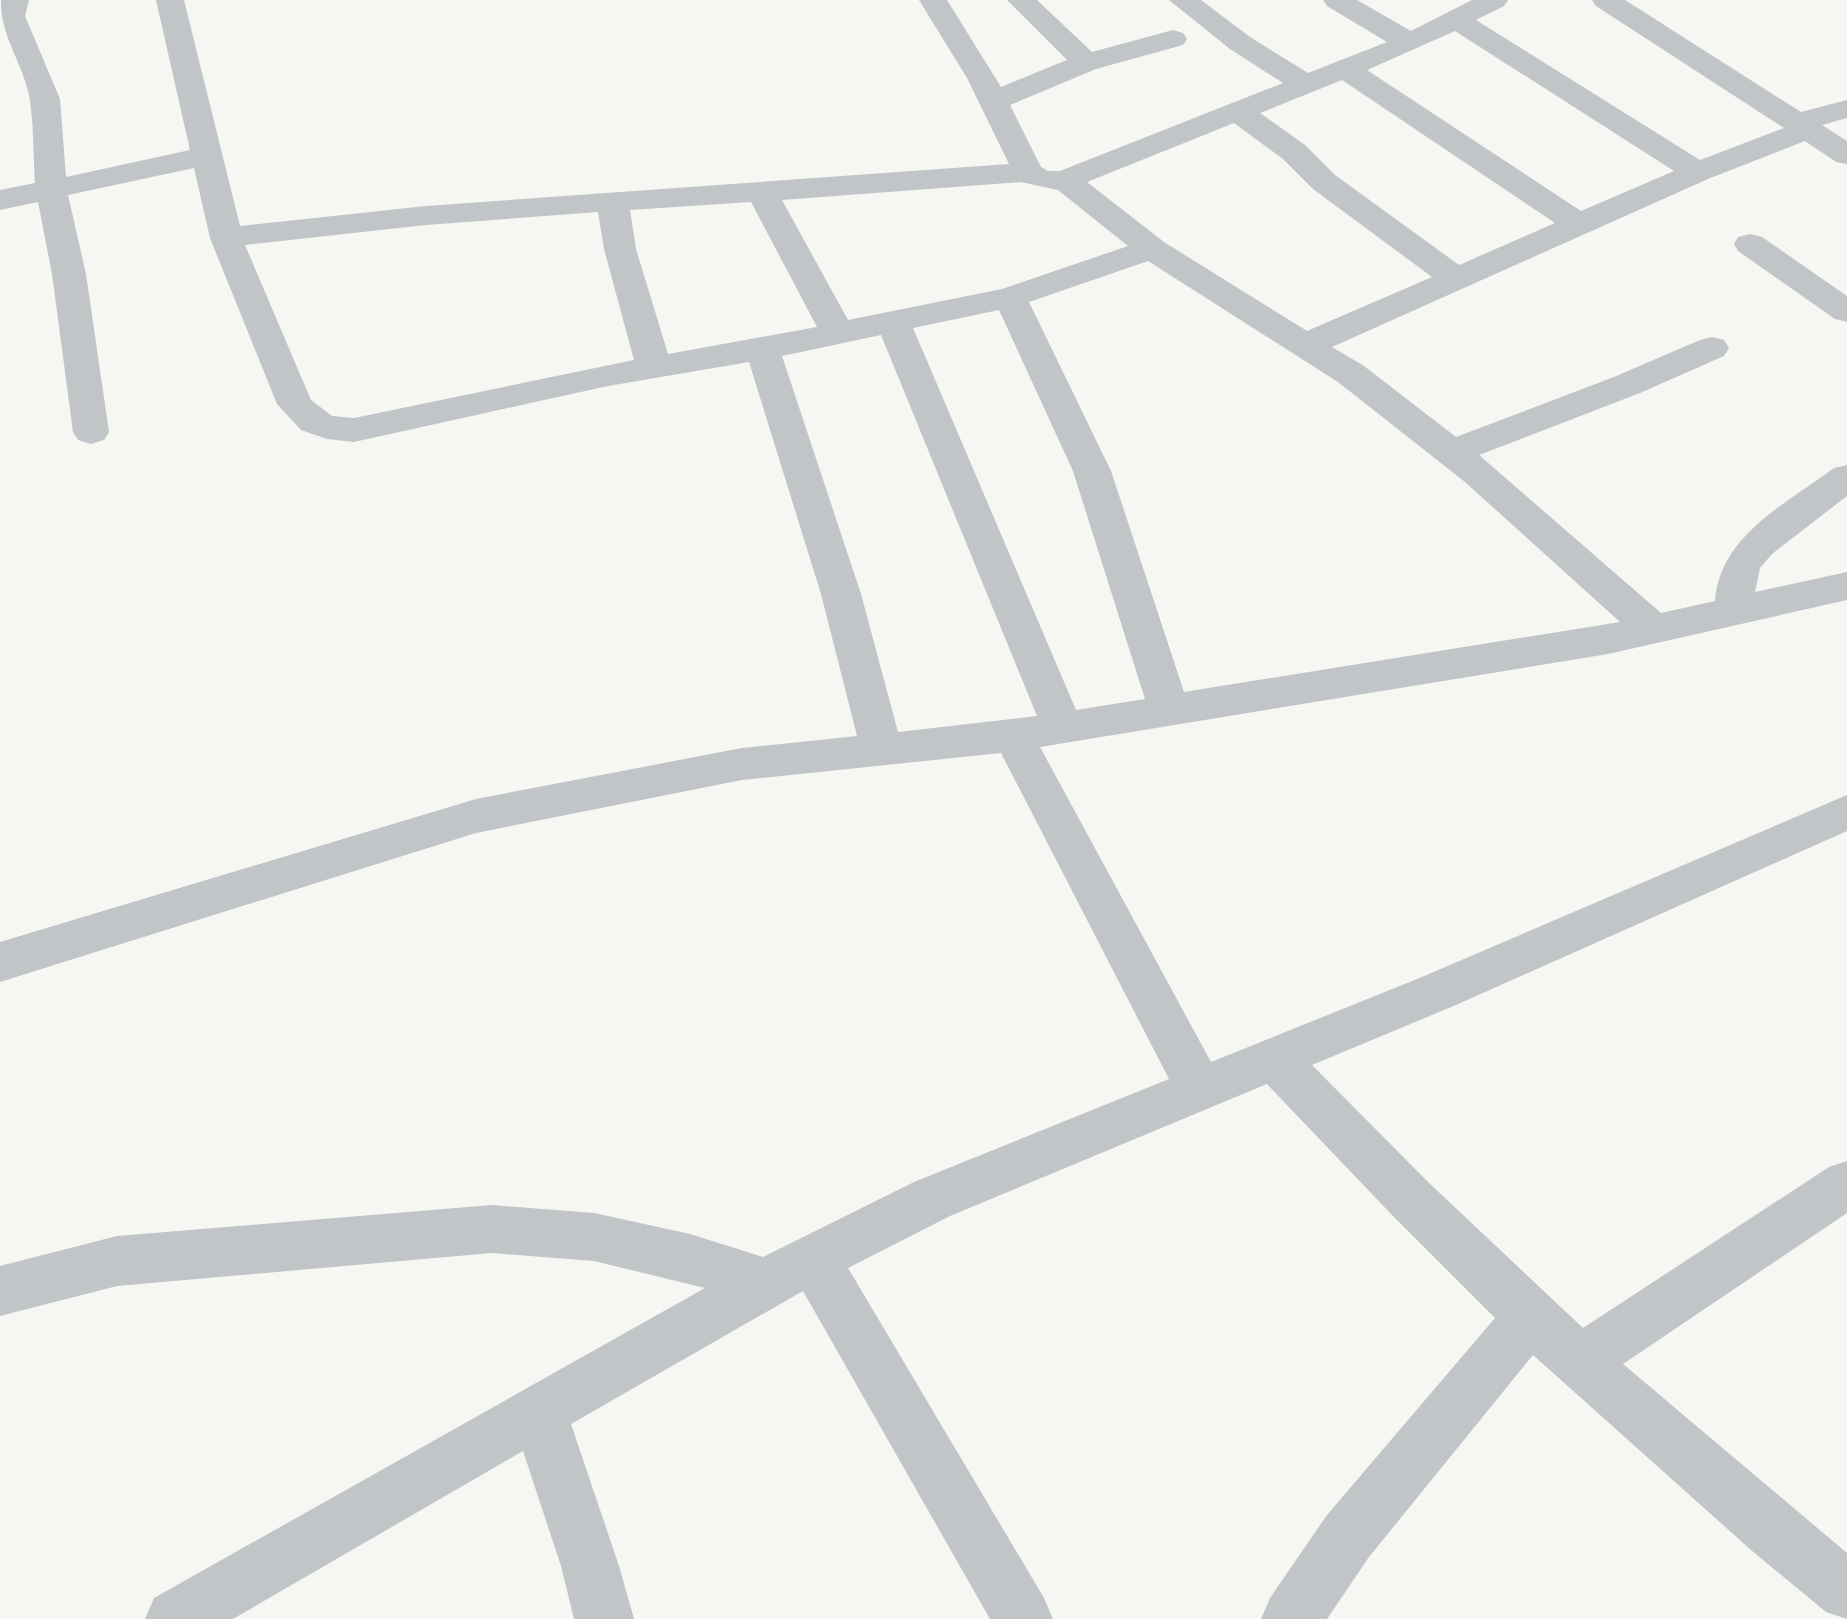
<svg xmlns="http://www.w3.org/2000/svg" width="1847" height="1619" font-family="Lato,sans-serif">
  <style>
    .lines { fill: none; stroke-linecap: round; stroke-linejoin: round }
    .minor { fill: #c1c5c8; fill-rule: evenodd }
  </style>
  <rect width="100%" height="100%" fill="#f6f6f3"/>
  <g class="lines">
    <g class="minor">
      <path d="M1 0H29L25 16 60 99 66 177 190 150 156 0H184L240 226 426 206 1009 164 967 78 919 0H947L1001 87 1067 60 1007 0H1037L1092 52 1173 30 1183 33 1187 39 1183 45 1096 69 1010 105 1041 167 1048 171H1060L1283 83 1230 49 1169 0H1201L1250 37 1308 73 1387 42 1327 6 1323 0H1357L1411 31 1472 0H1508L1504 6 1476 20 1700 160 1784 128 1596 6 1592 0H1625L1801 112 1847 100V118L1822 125 1847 141V164L1836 162 1805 141 1708 179 1332 347 1364 366 1456 437 1614 377 1700 340 1712 337 1724 340 1729 348 1724 356 1640 393 1479 455 1661 613 1715 601C1720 535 1786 504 1834 468L1847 465V496L1772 554 1760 568 1755 592 1847 572V600L1608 654 1040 747 1211 1062 1422 977 1847 795V831L1456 1005 1312 1065 1428 1182 1583 1328 1829 1167 1847 1161V1213L1623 1364 1847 1553V1619L1826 1612 1751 1550 1533 1355 1369 1557 1327 1619H1261L1270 1598 1327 1515 1495 1318 1392 1215 1267 1084 950 1216 848 1268 1044 1598 1053 1619H990L803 1291 571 1424 619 1566 634 1619H574L561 1566 523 1451 233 1619H145L154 1598 705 1288 594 1261 492 1253 117 1286 0 1316V1266L117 1236 492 1205 594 1213 690 1234 763 1257 914 1182 1169 1079 1001 753 742 780 476 833 0 982V942L476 799 742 748 857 736 821 594 749 362 608 386 354 442 327 439 301 430 277 404 210 238 194 168 68 195 86 274 109 432 104 440 91 444 78 440 73 432 52 274 38 202 0 210V190L35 183C33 156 34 128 30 101 25 65 0 38 1 0ZM1455 31 1674 171 1581 211 1367 70ZM1342 80 1555 223 1459 265 1335 175 1305 145 1260 113ZM1234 123 1283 159 1313 189 1432 277 1307 331 1164 242 1087 182ZM1021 182 1058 190 1128 246 1002 289 848 320 782 200ZM751 202 817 327 668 354 636 249 630 210ZM598 212 604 249 634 360 354 418 332 416 311 400 245 245 426 225ZM1148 261 1338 382 1465 482 1620 622 1184 692 1111 471 1029 302ZM999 310 1073 471 1145 699 1076 710 913 328ZM881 335 1037 716 898 732 861 594 782 356Z"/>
      <path d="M1750 234 1762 237 1847 296V322L1835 319 1738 251 1734 244 1738 237Z"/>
    </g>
  </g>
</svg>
